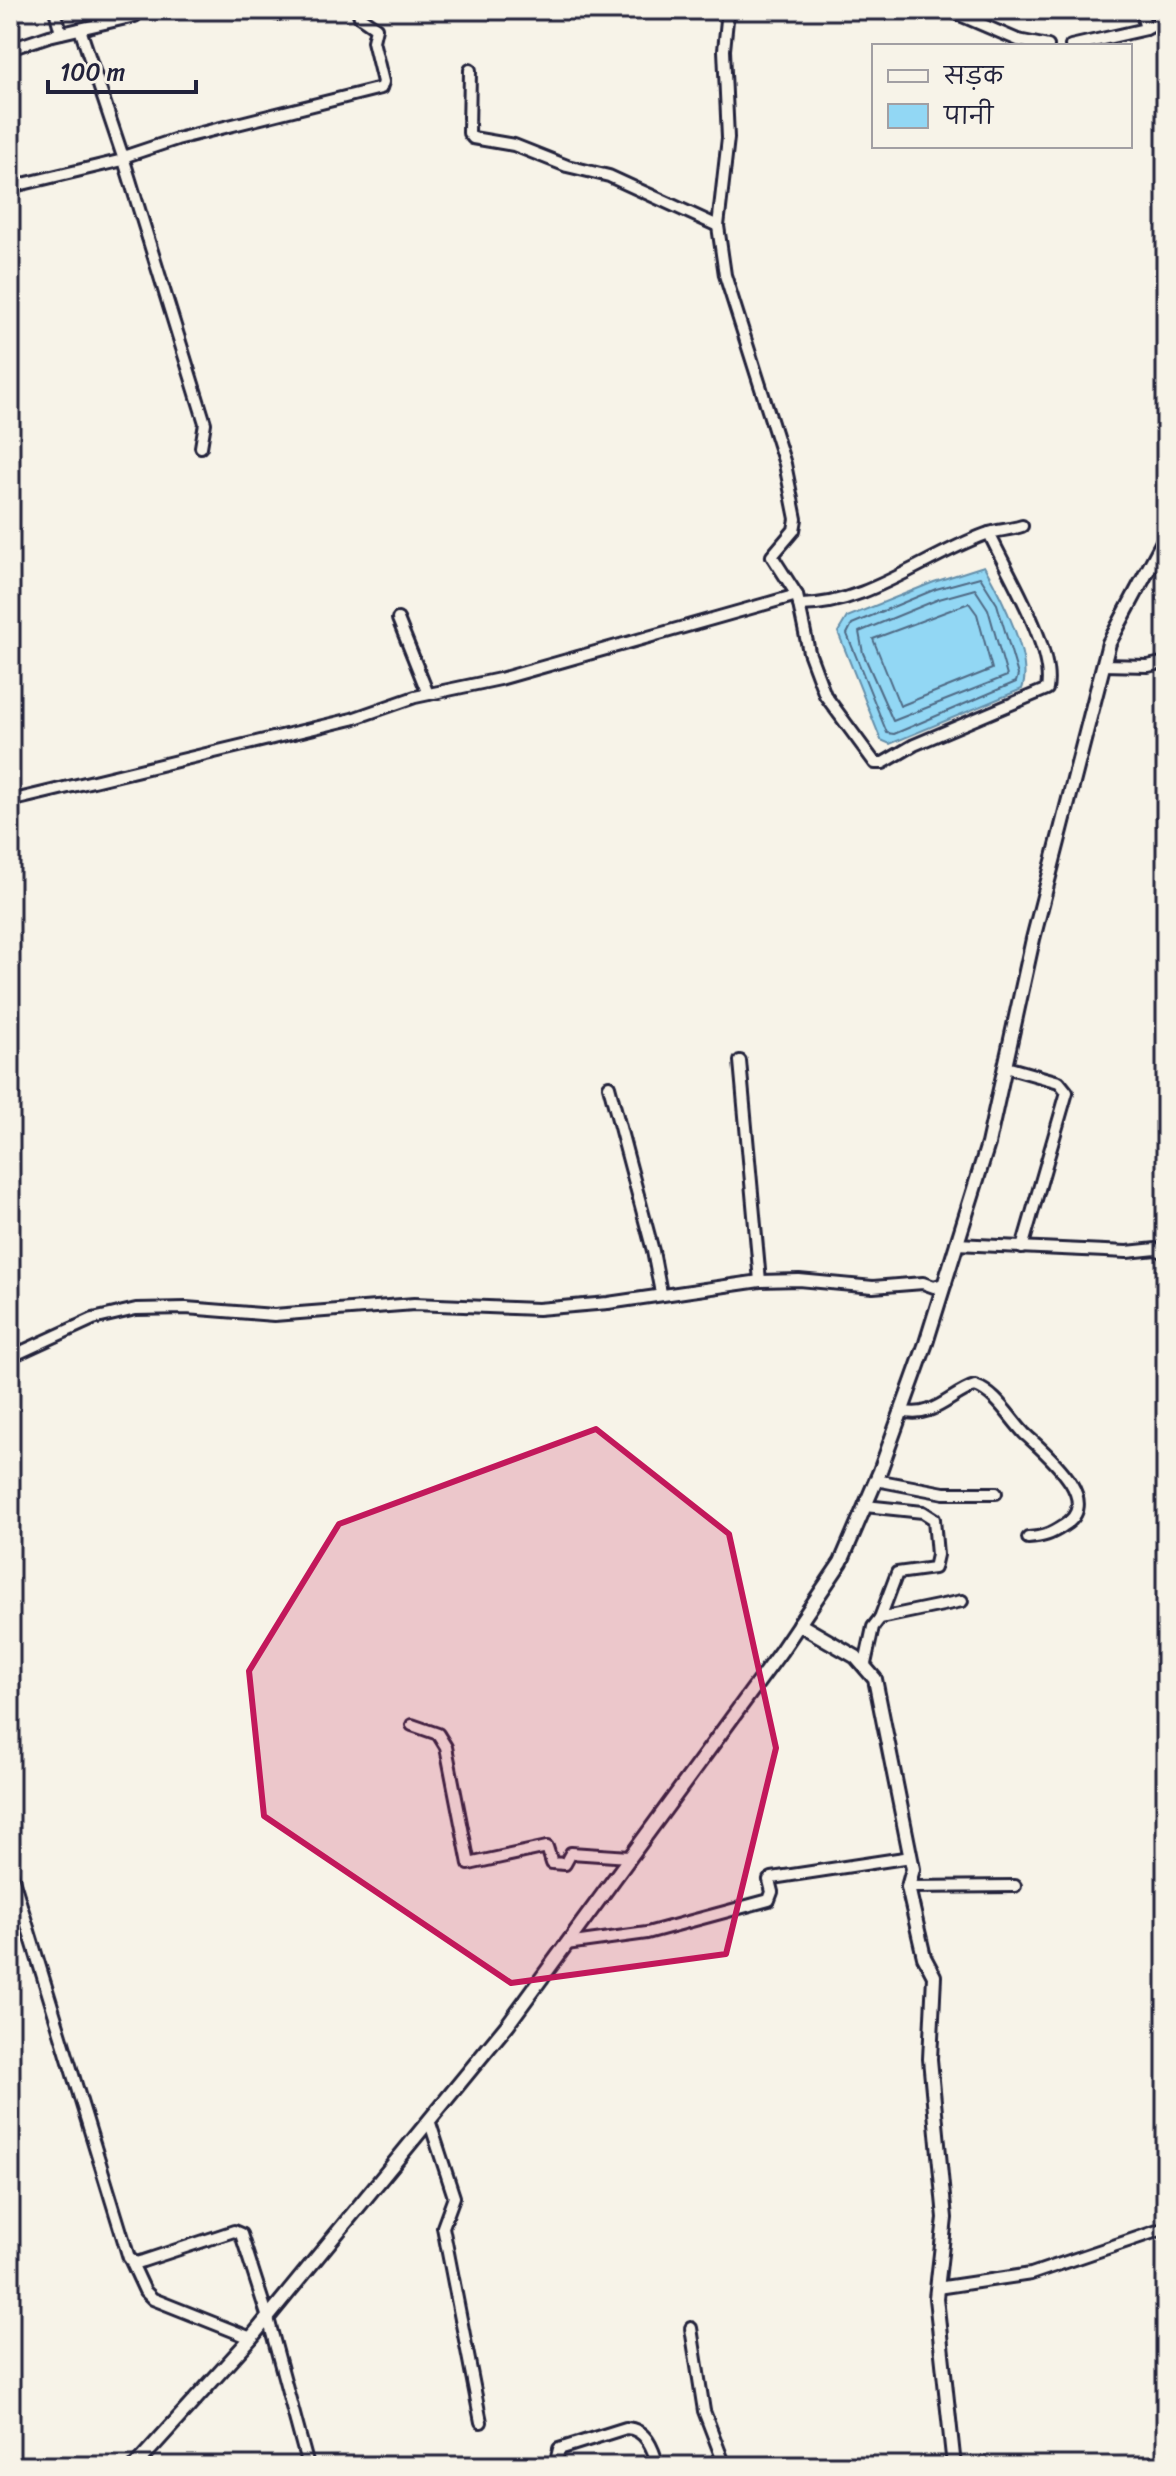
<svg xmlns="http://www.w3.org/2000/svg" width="1176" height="2476" font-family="Sriracha,'Playpen Sans Deva',sans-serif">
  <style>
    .water { fill: #92d7f4; stroke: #658faa; stroke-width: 2 }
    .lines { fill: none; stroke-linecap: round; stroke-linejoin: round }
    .shore { stroke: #4f6a85; stroke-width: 2 }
    .minor-casing { stroke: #22223b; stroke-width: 16 }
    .tertiary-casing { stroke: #22223b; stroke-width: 18 }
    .minor { stroke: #f7f3e8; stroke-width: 10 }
    .tertiary { stroke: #f7f3e8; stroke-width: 12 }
    .marked { fill: #c2185b; fill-opacity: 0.2; stroke: #c2185b; stroke-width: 6; stroke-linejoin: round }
  </style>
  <rect width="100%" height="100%" fill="#f7f3e8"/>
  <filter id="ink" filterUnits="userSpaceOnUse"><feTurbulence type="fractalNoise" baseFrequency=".0125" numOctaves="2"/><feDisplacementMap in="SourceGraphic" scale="16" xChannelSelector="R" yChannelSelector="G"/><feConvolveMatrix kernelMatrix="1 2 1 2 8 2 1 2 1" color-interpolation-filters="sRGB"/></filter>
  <g filter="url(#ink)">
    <path class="water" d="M984 566C1000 594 1034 659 1022 689L890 744 881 740 838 632 847 617 934 582Z"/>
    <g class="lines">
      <g class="shore">
        <path d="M980 577 997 604 1018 675 1016 682 894 734 887 733 847 634 852 624 936 589Z"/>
        <path d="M975 589 988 609 1007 676 893 721 863 653 859 632 939 599Z"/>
        <path d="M969 603 977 614 992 669 900 706 873 639Z"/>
      </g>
      <defs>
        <g id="minor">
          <path d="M55 10 61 33"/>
          <path d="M277 10V14"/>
          <path d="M728 10 724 50 728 138 718 226 725 275 785 464 796 519 794 530 772 556 797 595 809 652 825 695 875 763H883L914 745 1047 689C1055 648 1006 571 989 533"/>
          <path d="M948 10 1018 40 1048 46"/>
          <path d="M1141 10 1146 29"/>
          <path d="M80 29 123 157 177 139 381 88 383 82 373 41 376 28 360 17 358 10"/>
          <path d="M1071 46 1146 29 1166 19"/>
          <path d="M10 49 49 36 135 16 140 10"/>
          <path d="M470 70 469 133 473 138 514 145 567 166 609 176 718 226"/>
          <path d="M123 157 205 423 201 447"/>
          <path d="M10 187 123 160"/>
          <path d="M799 605C865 606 925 556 986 534 997 530 1010 530 1022 526"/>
          <path d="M398 619 428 694"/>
          <path d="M1103 665 1148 666 1166 662"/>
          <path d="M10 801 352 719 415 697 500 679 797 595"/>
          <path d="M740 1061 760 1281"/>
          <path d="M1006 1067 1059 1082 1067 1092 1022 1248"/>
          <path d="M609 1086 653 1251 661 1293"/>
          <path d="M956 1244 1127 1252 1156 1249 1166 1254"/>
          <path d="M10 1357 93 1319 136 1309 186 1308 274 1315 414 1304 538 1309 608 1303 760 1281 799 1280 873 1287 923 1283 934 1287 946 1283"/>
          <path d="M902 1411C933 1420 951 1393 975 1386 996 1393 1009 1417 1024 1433 1044 1452 1106 1501 1063 1526 1051 1534 1043 1537 1028 1538"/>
          <path d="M876 1480 944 1493H996"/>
          <path d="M865 1506 923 1512 934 1519 937 1555 934 1568 897 1573 880 1618"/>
          <path d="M865 1664 873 1627 880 1618 962 1601"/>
          <path d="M412 1725 438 1734 446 1747 469 1864 547 1847 552 1863 565 1864 571 1853 629 1857"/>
          <path d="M10 1869 129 2258 136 2263 143 2261 234 2231 241 2234 268 2318 308 2466"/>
          <path d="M908 1887 1015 1886"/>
          <path d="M566 1944 647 1933 769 1900 772 1892 769 1880 772 1878 911 1857"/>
          <path d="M429 2120 454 2197 443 2227 481 2422"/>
          <path d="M131 2261 145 2291 153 2299 251 2338"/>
          <path d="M937 2288 1031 2274 1166 2228"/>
          <path d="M691 2328 704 2411 725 2466"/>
          <path d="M555 2466 559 2449 626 2428C646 2429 653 2448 658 2466"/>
        </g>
        <g id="tertiary">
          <path d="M799 1624 856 1657 875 1679 913 1869 908 1887 924 1957 934 1976 930 2059 945 2218 936 2298 954 2466"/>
          <path d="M135 2466 251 2338 508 2024 781 1651 841 1562 880 1471 926 1343 988 1144 1033 939 1109 643 1166 536"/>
        </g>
      </defs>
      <use href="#minor" class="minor-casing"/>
      <use href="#tertiary" class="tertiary-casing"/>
      <use href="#minor" class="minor"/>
      <use href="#tertiary" class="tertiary"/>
    </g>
  </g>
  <path class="marked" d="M596 1429 729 1534 776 1748 726 1954 511 1983 264 1816 249 1671 339 1524Z"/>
  <rect width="1176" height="2476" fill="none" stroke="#f7f3e8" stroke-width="40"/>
  <rect x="20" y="20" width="1136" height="2436" fill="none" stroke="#22223b" stroke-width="3" filter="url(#ink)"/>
  <rect x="872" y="44" width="260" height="104" fill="#f7f3e8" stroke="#a29fa3" stroke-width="2"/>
  <rect x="888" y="70" width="40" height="12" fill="#f7f3e8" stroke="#a29fa3" stroke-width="2"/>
  <text x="944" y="84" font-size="24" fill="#22223b">सड़क</text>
  <rect x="888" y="104" width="40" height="24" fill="#92d7f4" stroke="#a29fa3" stroke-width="2"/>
  <text x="944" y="124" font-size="24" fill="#22223b">पानी</text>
  <path d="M48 80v12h148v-12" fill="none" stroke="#22223b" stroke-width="4"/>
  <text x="60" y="80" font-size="24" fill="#22223b" stroke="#f7f3e8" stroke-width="6" paint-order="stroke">100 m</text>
</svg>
